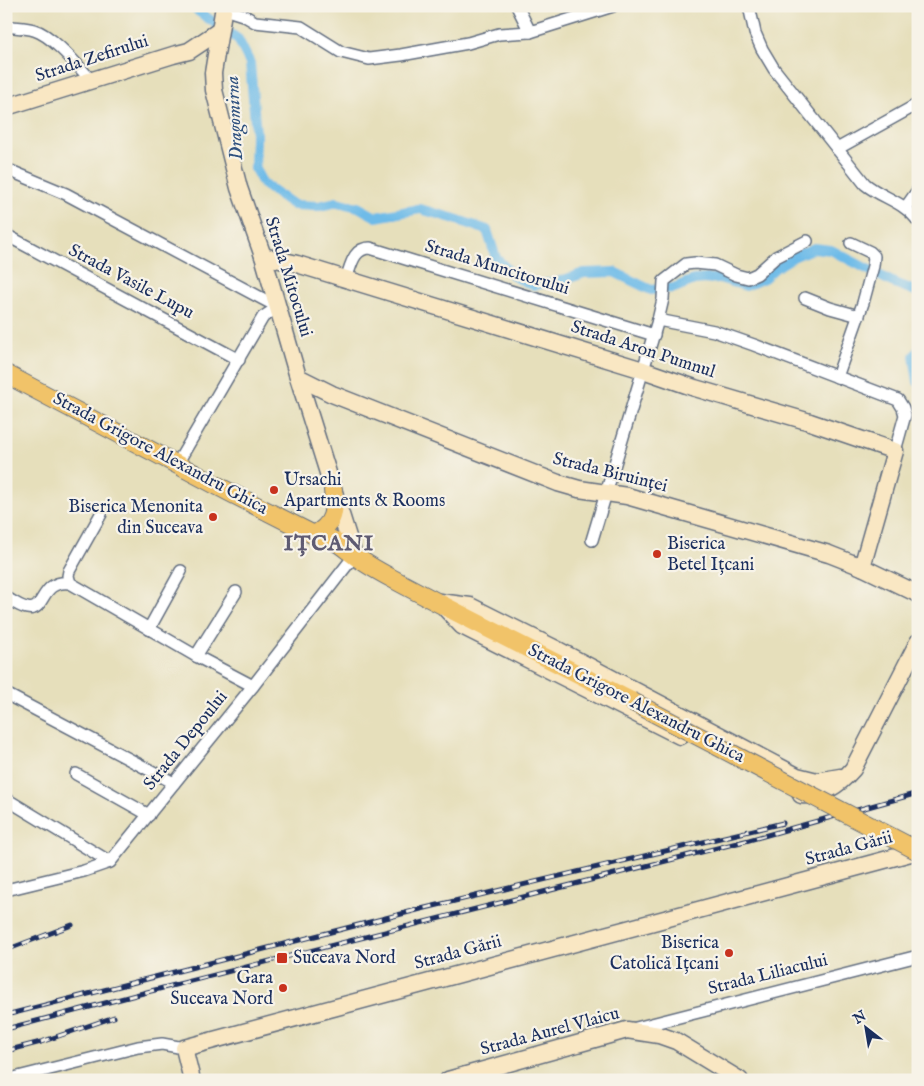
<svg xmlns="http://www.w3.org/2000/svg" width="924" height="1086" font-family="'IM FELL English',serif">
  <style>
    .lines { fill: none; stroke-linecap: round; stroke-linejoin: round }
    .canal { stroke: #6ebbe8; stroke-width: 10 }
    .street-casing { stroke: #626d7f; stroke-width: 14 }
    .secondary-casing { stroke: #626d7f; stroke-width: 19 }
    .primary-casing { stroke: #626d7f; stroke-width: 20 }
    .street { stroke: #fff; stroke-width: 11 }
    .secondary { stroke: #f9e7c3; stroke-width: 16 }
    .primary { stroke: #f1c369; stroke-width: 18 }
    .rail-casing { stroke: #1b2f5e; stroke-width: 5 }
    .rail { stroke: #f7f3e8; stroke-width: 3; stroke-dasharray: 9; stroke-linecap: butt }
    .primary-bridge-casing { stroke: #626d7f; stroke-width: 20; stroke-linecap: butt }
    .primary-bridge { stroke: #f1c369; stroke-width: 18 }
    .poi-dot { fill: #c8321e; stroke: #f7f3e8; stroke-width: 2 }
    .labels { text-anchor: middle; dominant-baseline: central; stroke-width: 4.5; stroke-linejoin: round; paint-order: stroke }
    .street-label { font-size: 18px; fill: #1b2f5e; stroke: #f7f3e8 }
    .poi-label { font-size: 18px; fill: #1b2f5e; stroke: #f7f3e8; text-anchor: start }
    .water-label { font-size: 19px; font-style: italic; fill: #305280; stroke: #f7f3e8 }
    .district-label { font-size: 22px; font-weight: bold; letter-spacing: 1px; fill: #5e5b72; stroke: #f7f3e8 }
  </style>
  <rect width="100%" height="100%" fill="#f7f3e8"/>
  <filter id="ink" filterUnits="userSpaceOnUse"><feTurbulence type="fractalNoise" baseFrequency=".02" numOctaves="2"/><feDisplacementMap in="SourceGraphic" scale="10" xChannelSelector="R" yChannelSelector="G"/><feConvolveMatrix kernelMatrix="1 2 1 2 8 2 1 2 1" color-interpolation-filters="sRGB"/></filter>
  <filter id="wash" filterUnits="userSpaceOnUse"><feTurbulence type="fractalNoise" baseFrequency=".0096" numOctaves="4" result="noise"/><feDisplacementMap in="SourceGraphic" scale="20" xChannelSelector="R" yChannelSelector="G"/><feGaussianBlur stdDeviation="1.12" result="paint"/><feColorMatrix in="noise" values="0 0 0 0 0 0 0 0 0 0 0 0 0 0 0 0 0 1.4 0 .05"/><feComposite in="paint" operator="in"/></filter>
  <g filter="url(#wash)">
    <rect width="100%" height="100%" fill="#e6dfbb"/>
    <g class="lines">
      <g class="canal">
        <path d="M194 6 199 12 238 39 250 63 256 134 255 169 263 184 294 205 319 206 337 202 358 207 376 217 420 209 452 218 487 230 496 258 515 277 533 285 558 282 584 273 614 272 651 290 674 288 694 280 719 278 746 286 764 278 775 268 793 257 814 248 831 250 892 282 918 292"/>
        <path d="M918 351 914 356 918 382"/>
      </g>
    </g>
  </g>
  <g filter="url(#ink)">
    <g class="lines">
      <defs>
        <g id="street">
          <path d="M517 6 530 32"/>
          <path d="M749 6 755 33 762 49 774 69 865 184C882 198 905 202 918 221"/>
          <path d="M224 9 243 15 255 22 301 27 341 52 369 59 401 55 468 43 499 34 530 32 613 6"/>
          <path d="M6 26C15 28 25 27 34 30 52 35 78 66 91 80"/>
          <path d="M837 149 918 104"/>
          <path d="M6 169 66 194 278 307"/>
          <path d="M906 207 918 190"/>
          <path d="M6 235 239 360"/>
          <path d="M346 279C351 266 353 248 370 248L654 335"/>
          <path d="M805 298 830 308 859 316"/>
          <path d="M658 320 714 331 754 345 898 400 903 408 905 415 895 451"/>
          <path d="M837 377 863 303 873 266 874 256 870 252 851 243"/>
          <path d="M177 464 263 317 278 307"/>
          <path d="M101 514 69 571 68 576 70 583 196 656 253 686"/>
          <path d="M592 540 658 320 663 299 664 281 686 264 695 263 715 265 736 275 748 278 757 274 776 257 807 241"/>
          <path d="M6 598C13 601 20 607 27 608 46 613 39 579 70 583"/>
          <path d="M149 629 181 571"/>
          <path d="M196 656 236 592"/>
          <path d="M6 694 174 783"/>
          <path d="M76 774 149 815"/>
          <path d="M6 799 110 862"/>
          <path d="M6 890 84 871 110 862 253 686 354 556"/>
          <path d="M632 1029 918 956"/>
          <path d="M6 1080 138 1047 162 1044 184 1048"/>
        </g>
        <g id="secondary">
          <path d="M224 6 213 73 214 90 239 188 263 256 298 377 354 556"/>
          <path d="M6 107 173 55 189 51 219 31"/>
          <path d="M263 256 297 264 643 370 695 388 810 422 895 451 862 567"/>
          <path d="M298 377 332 394 558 483 579 489 627 496 829 554 862 567 918 594"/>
          <path d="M440 602 470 606 556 649 797 776 817 781 840 777"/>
          <path d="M446 609 462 626 680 736"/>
          <path d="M801 795C822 797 840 784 853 769L918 642"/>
          <path d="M192 1080 184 1048 918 851"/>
          <path d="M448 1080 627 1030 659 1035 676 1041 740 1080"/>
        </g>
        <g id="primary">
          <path d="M6 374 231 493 314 535C333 537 339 544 354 555 365 564 380 572 393 579 471 621 552 660 631 701"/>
          <path d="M314 535C335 524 335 510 333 489"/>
        </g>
      </defs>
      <use href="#street" class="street-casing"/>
      <use href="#secondary" class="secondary-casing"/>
      <use href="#primary" class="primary-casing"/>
      <use href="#street" class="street"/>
      <use href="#secondary" class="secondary"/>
      <use href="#primary" class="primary"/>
      <defs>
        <g id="rail">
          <path d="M6 950 72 925"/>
          <path d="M6 1015 421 909 783 823"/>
          <path d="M6 1029 147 992 749 840 918 793"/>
          <path d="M6 1051 41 1042 114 1017"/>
        </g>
      </defs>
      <use href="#rail" class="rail-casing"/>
      <use href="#rail" class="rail"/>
      <defs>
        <path id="primary-bridge" d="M631 701 918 851"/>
      </defs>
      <use href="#primary-bridge" class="primary-bridge-casing"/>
      <use href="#primary-bridge" class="primary-bridge"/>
    </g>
  </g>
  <g class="poi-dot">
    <circle cx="274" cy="490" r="5"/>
    <circle cx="213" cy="517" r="5"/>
    <circle cx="657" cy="554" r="5"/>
    <circle cx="729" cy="953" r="5"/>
    <rect x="276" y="952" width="12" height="12" rx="2.5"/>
    <circle cx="283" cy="988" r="5"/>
  </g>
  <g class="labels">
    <g class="street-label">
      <text transform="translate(92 59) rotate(-18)">Strada Zefirului</text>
      <text transform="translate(497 268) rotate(17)">Strada Muncitorului</text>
      <text transform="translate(288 277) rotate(73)">Strada Mitocului</text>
      <text transform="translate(131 282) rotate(28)">Strada Vasile Lupu</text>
      <text transform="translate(643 350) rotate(18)">Strada Aron Pumnul</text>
      <text transform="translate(160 454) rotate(28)">Strada Grigore Alexandru Ghica</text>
      <text transform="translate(610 473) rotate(14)">Strada Biruinței</text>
      <text transform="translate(636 704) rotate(27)">Strada Grigore Alexandru Ghica</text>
      <text transform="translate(186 741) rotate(-51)">Strada Depoului</text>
      <text transform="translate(849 849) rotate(-15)">Strada Gării</text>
      <text transform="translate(458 953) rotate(-15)">Strada Gării</text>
      <text transform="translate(768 975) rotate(-14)">Strada Liliacului</text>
      <text transform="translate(550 1032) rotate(-15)">Strada Aurel Vlaicu</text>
    </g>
    <g class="poi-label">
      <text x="284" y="480">Ursachi<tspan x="284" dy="21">Apartments &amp; Rooms</tspan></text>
      <text x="203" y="507" text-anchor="end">Biserica Menonita<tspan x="203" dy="21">din Suceava</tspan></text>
      <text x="667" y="544">Biserica<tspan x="667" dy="21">Betel Iţcani</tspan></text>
      <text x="719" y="943" text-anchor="end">Biserica<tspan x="719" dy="21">Catolică Ițcani</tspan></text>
      <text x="293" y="958">Suceava Nord</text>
      <text x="273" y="978" text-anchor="end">Gara<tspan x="273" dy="21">Suceava Nord</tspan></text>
    </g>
    <g class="water-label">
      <text transform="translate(235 118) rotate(-93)">Dragomirna</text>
    </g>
    <g class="district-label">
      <text x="329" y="544">IȚCANI</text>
    </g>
  </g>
  <rect width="924" height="1086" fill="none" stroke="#f7f3e8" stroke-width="25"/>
  <g transform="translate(866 1028) rotate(329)" stroke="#f7f3e8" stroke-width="4" paint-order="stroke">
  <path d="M0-4L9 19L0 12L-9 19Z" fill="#1b2f5e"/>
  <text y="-8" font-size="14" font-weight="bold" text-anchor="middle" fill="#1b2f5e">N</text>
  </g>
</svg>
